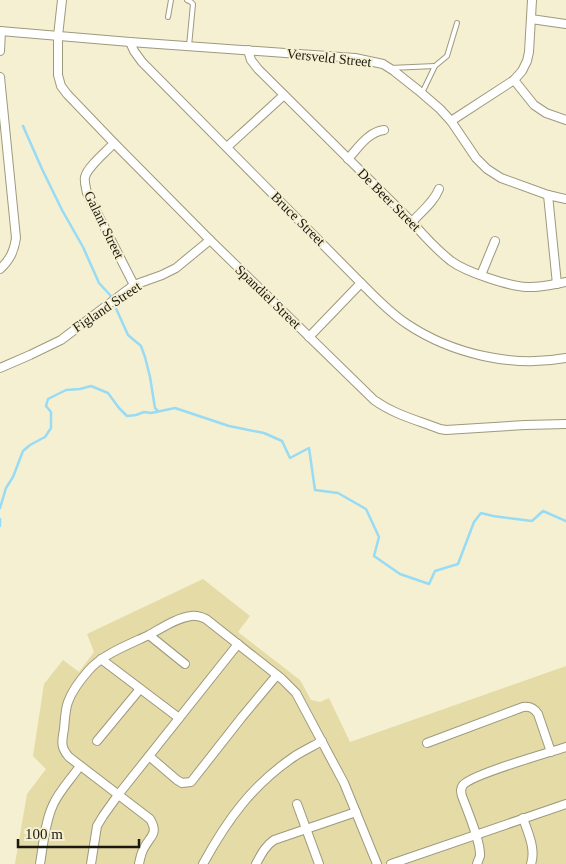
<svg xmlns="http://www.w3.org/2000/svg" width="566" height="864" font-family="Georgia,serif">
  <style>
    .green { fill: #e4dba6 }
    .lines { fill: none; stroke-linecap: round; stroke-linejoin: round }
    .stream { stroke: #97dbf5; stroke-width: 2.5 }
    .service-casing { stroke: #9e997d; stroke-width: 6 }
    .minor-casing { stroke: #9e997d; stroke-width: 10 }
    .service { stroke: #fff; stroke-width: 4 }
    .minor { stroke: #fff; stroke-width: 8 }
    .labels { text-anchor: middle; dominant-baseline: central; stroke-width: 4; stroke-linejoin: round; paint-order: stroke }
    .street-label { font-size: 14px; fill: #1b190f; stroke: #f5f0d1 }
  </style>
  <rect width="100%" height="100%" fill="#f5f0d1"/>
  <path class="green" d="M203 579 250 616 238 632 300 680 311 700 320 702 329 698 350 742 566 666V864H15L27 794 46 769 33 756 44 684 63 660 79 672 94 652 87 634Z"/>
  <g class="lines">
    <g class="stream">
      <path d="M23 126 42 169 62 210 83 247 99 283 110 295 128 335 141 346 145 357 150 377 155 408 158 411"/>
      <path d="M0 508 6 488 13 477 23 451 30 445 45 437 51 428V412L46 406 48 399 66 390 80 389 91 386 108 393 119 408 127 416 136 415 144 412 151 413 175 408 229 426 264 433 282 441 290 458 309 448 315 490 338 493 366 509 379 537 374 556 400 574 429 584 435 571 458 564 474 522 481 513 493 516 532 521 543 511 566 521"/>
      <path d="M0 519V526"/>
    </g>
    <defs>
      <g id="service">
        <path d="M187 0 191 2 193 4 189 46"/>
        <path d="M168 17 171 0"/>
        <path d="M435 66 447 56 457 23"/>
        <path d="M390 68 435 66 422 93"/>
      </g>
      <g id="minor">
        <path d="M62 0 58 36V75L61 86 67 94 114 143 210 240 374 400C395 415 417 420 440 429L446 430 525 425 566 424"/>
        <path d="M531 19 566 24"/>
        <path d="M0 31 130 42 355 58 383 64 394 71 418 90 440 109 451 121 476 158 487 169 501 178 548 195 566 199"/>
        <path d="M130 42 134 51 142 62 361 283C375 297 390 313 407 324 452 354 513 368 566 358"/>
        <path d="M248 50 251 60 258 69 412 222C424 236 436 249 451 261 466 272 508 286 527 287 540 288 554 284 566 282"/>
        <path d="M0 51 1 31"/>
        <path d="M0 77 16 238C14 251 10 260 0 269"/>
        <path d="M514 80 534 105 546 113 566 120"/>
        <path d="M451 121 514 80 522 71 527 61 529 52 532 0"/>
        <path d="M114 143C106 152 88 166 85 177 84 182 86 188 87 193L134 285"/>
        <path d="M227 147 284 95"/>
        <path d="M348 159C358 148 368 132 384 130"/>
        <path d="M548 195 557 284"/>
        <path d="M412 222C421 212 434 202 439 189"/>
        <path d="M481 275 495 241"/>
        <path d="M309 337 361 283"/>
        <path d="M0 368 30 355 61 340 134 285 162 275 176 268 210 240"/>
        <path d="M149 635 185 664"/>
        <path d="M101 659 179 718"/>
        <path d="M97 741 140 689"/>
        <path d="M427 743 523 707C530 706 534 708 538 714L551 752"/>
        <path d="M149 756 177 780 182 783 191 782 242 717 277 675"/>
        <path d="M297 804 319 864"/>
        <path d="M523 818C528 833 536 849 531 864"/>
        <path d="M40 864C43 846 45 822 53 805 59 791 71 779 80 766"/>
        <path d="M91 864 97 826 103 816 118 795 238 644"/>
        <path d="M139 864C140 859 141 853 144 848 150 836 159 834 150 819L69 757C60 747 62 741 64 729 65 720 65 710 68 702 72 691 81 679 89 670 103 654 130 644 149 635 162 628 176 618 191 616 196 615 200 616 206 619L282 679 296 693 344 783 377 864"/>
        <path d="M203 864C227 820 252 785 295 756 303 751 313 746 322 741"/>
        <path d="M256 864C261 855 265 846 274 840L356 812"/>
        <path d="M391 864 566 804"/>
        <path d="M477 864C478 861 479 859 480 856 481 842 467 810 462 796 461 792 460 789 463 785 472 774 548 753 566 747"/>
      </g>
    </defs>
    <use href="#service" class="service-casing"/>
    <use href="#minor" class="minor-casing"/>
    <use href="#service" class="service"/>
    <use href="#minor" class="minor"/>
  </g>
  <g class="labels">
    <g class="street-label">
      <text transform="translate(329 58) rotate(6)">Versveld Street</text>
      <text transform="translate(389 200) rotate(45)">De Beer Street</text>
      <text transform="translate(298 219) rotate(45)">Bruce Street</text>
      <text transform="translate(104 225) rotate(64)">Galant Street</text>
      <text transform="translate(268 297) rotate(44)">Spandiel Street</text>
      <text transform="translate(107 307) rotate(-34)">Figland Street</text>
    </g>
  </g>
  <path d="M18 839v8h121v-8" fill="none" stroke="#1b190f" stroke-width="2.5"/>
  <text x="25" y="839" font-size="15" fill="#1b190f" stroke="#f5f0d1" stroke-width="4" paint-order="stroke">100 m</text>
</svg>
